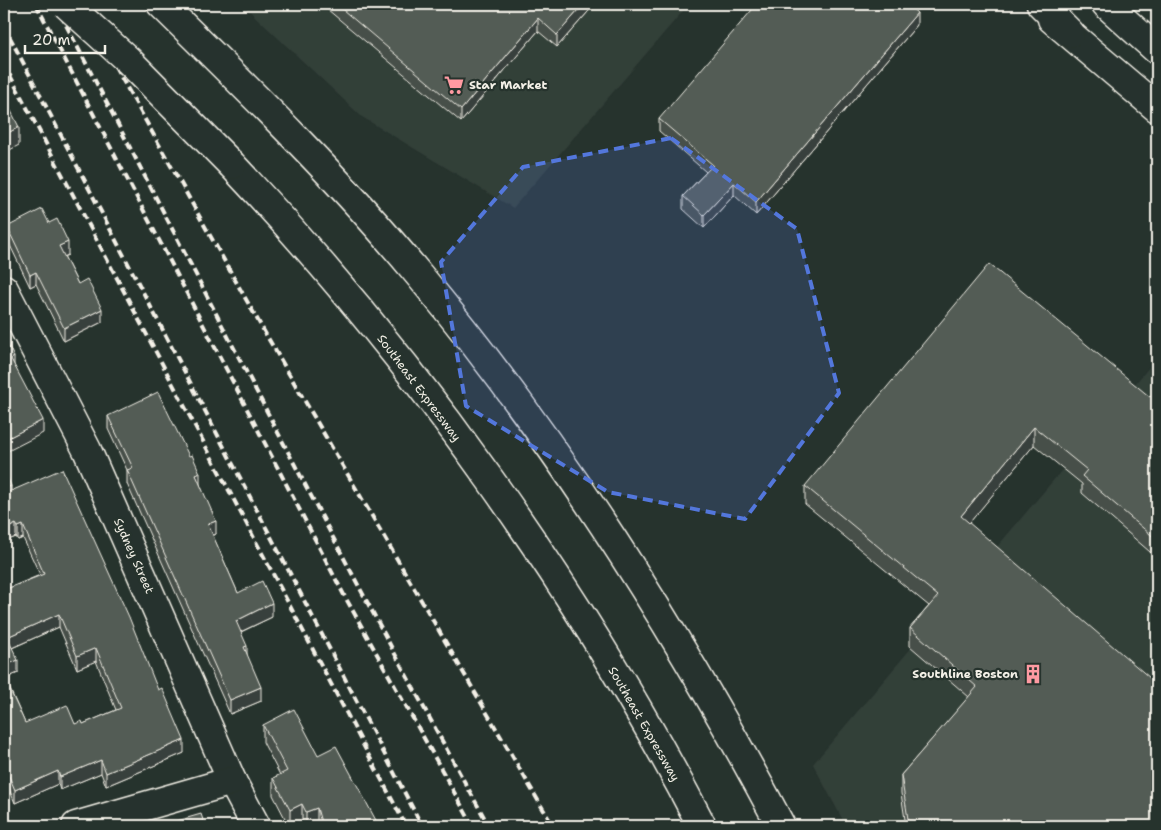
<svg xmlns="http://www.w3.org/2000/svg" width="1161" height="830" font-family="'Shantell Sans',sans-serif">
  <style>
    .built { fill: #333f39 }
    .lines { fill: none; stroke-linecap: round; stroke-linejoin: round }
    .minor-casing { stroke: #f4f1e8; stroke-width: 31 }
    .tertiary-casing { stroke: #f4f1e8; stroke-width: 31 }
    .primary-casing { stroke: #f4f1e8; stroke-width: 31 }
    .motorway-casing { stroke: #f4f1e8; stroke-width: 31 }
    .minor { stroke: #26332d; stroke-width: 28 }
    .tertiary { stroke: #26332d; stroke-width: 28 }
    .primary { stroke: #26332d; stroke-width: 28 }
    .motorway { stroke: #26332d; stroke-width: 28 }
    .rail { stroke: #f4f1e8; stroke-width: 4; stroke-dasharray: 8 4; stroke-linecap: butt }
    .motorway-bridge-casing { stroke: #f4f1e8; stroke-width: 31; stroke-linecap: butt }
    .motorway-bridge { stroke: #26332d; stroke-width: 28 }
    .wall { fill: #474f49; stroke: #f4f1e8; fill-rule: evenodd }
    .shaded-wall { fill: #39403c; stroke: #f4f1e8 }
    .building { fill: #525c55; stroke: #f4f1e8 }
    .marked { fill: #5377dc; fill-opacity: 0.2; stroke: #5377dc; stroke-width: 4; stroke-dasharray: 10 6; stroke-linejoin: round }
    .labels { text-anchor: middle; dominant-baseline: central; stroke-width: 4.5; stroke-linejoin: round; paint-order: stroke }
    .poi-label { font-size: 12px; font-weight: bold; fill: #f4f1e8; stroke: #26332d; text-anchor: start }
    .street-label { font-size: 12px; fill: #f4f1e8; stroke: #26332d }
  </style>
  <rect width="100%" height="100%" fill="#26332d"/>
  <filter id="ink" filterUnits="userSpaceOnUse"><feTurbulence type="fractalNoise" baseFrequency=".02" numOctaves="2"/><feDisplacementMap in="SourceGraphic" scale="10" xChannelSelector="R" yChannelSelector="G"/><feConvolveMatrix kernelMatrix="1 2 1 2 8 2 1 2 1" color-interpolation-filters="sRGB"/></filter>
  <g filter="url(#ink)">
    <g class="built">
      <path d="M242 4H689L513 208 362 117Z"/>
      <path d="M1157 358V826H846L813 764Z"/>
    </g>
    <g class="lines">
      <defs>
        <g id="minor">
          <path d="M4 289 87 450 232 781 256 826"/>
          <path d="M76 826 232 781"/>
        </g>
        <path id="tertiary" d="M1052 19 1157 108"/>
        <g id="primary">
          <path d="M1041 4 1070 33"/>
          <path d="M1106 4 1157 50"/>
        </g>
        <g id="motorway">
          <path d="M161 4C250 91 340 179 419 275 560 444 678 632 781 826"/>
          <path d="M232 165C417 361 578 587 702 826"/>
        </g>
      </defs>
      <use href="#minor" class="minor-casing"/>
      <use href="#tertiary" class="tertiary-casing"/>
      <use href="#primary" class="primary-casing"/>
      <use href="#motorway" class="motorway-casing"/>
      <use href="#minor" class="minor"/>
      <use href="#tertiary" class="tertiary"/>
      <use href="#primary" class="primary"/>
      <use href="#motorway" class="motorway"/>
      <g class="rail">
        <path d="M36 4 344 595 473 826"/>
        <path d="M55 4C199 278 338 555 489 826"/>
        <path d="M80 4 261 326 553 826"/>
        <path d="M4 26 422 826"/>
        <path d="M4 64 406 826"/>
      </g>
      <defs>
        <path id="motorway-bridge" d="M66 4 128 60 232 165"/>
      </defs>
      <use href="#motorway-bridge" class="motorway-bridge-casing"/>
      <use href="#motorway-bridge" class="motorway-bridge"/>
    </g>
    <g class="wall">
      <path d="M321 4H595L557 47 538 31 461 122Z"/>
      <path d="M917 25 756 215 734 195 704 228 683 209V196L706 172 659 131V119Z"/>
      <path d="M49 223 68 255 64 256 78 284 102 322 64 341 36 284 30 287 7 239V227Z"/>
      <path d="M1157 389V558L1082 493V484L1034 445 969 523 1157 826H906L901 793V775L969 697 910 646V628L929 606 805 504V486L1150 397Z"/>
      <path d="M108 416 200 484 216 534 213 536 238 593 272 617 241 632 247 655 261 701 230 714 127 484V470L108 429Z"/>
      <path d="M4 469 11 491 184 753 106 786 101 773 60 790 58 784 15 803 4 777V590L40 575 23 538 18 540 16 537 8 540 4 530ZM59 627 77 669 96 661 116 710 83 724 25 723 5 678 18 673 12 648Z"/>
      <path d="M263 725 318 755 379 826H317V825L314 826H305L302 821 291 826H289L273 795V778L280 775 263 742Z"/>
    </g>
    <g class="shaded-wall">
      <path d="M584 4H595L557 47V35Z"/>
      <path d="M917 13V25L756 215V202Z"/>
      <path d="M538 18V31L461 122V110Z"/>
      <path d="M19 127V145L4 153V135Z"/>
      <path d="M734 183V195L704 228V215Z"/>
      <path d="M68 242V255L59 259V246Z"/>
      <path d="M36 272V284L30 287V275Z"/>
      <path d="M102 309V322L64 341V328Z"/>
      <path d="M14 357V370L11 359Z"/>
      <path d="M43 420V433L4 453V440Z"/>
      <path d="M1034 427V445L961 533V516Z"/>
      <path d="M200 473V487L196 475Z"/>
      <path d="M11 486V499L4 502V489Z"/>
      <path d="M216 521V534L208 538V524Z"/>
      <path d="M16 524V537L8 540V528Z"/>
      <path d="M23 525V538L18 540V527Z"/>
      <path d="M272 603V617L236 634V621Z"/>
      <path d="M59 614V627L7 650V637Z"/>
      <path d="M247 646V659L244 647Z"/>
      <path d="M96 648V661L77 669V656Z"/>
      <path d="M18 660V673L4 679V666Z"/>
      <path d="M261 687V701L230 714V700Z"/>
      <path d="M184 740V753L106 786V773Z"/>
      <path d="M101 760V773L60 790V777Z"/>
      <path d="M58 771V784L15 803V790Z"/>
      <path d="M302 804V821L290 826V810Z"/>
      <path d="M317 808V825L306 826V812Z"/>
    </g>
    <g class="building">
      <path d="M336 4H584L557 35 538 18 461 110Z"/>
      <path d="M757 4H907L917 13 756 202 734 183 704 215 683 196 713 165 659 119Z"/>
      <path d="M4 97 19 127 4 135Z"/>
      <path d="M42 209 49 223 57 219 68 242 59 246 78 284 87 279 102 309 64 328 36 272 30 275 7 227Z"/>
      <path d="M989 264 1150 397 1157 389V540L1082 476 1087 470 1034 427 961 516 1157 684V826H916L908 819 901 775 977 687 910 628 938 596 805 486Z"/>
      <path d="M4 337 14 357 11 359 43 420 4 440Z"/>
      <path d="M158 392 189 456 192 455 200 473 196 475 216 521 208 524 238 593 262 581 272 603 236 621 247 646 244 647 261 687 230 700 127 470 133 468 108 416Z"/>
      <path d="M4 469 11 486 4 489Z"/>
      <path d="M62 469 129 617 158 690 162 688 184 740 106 773 101 760 60 777 58 771 15 790 4 765V746L8 744 4 733V677L25 723 67 705 75 724 82 721 83 724 121 708 96 648 77 656 59 614 7 637 18 660 4 666V590L44 574 23 525 18 527 16 524 8 528 4 517V494Z"/>
      <path d="M294 709 318 755 336 746 379 826H322L317 808 306 812 302 804 290 810 273 778 287 771 263 725Z"/>
      <path d="M201 814 205 826H160Z"/>
    </g>
  </g>
  <path class="marked" d="M671 138 797 229 839 393 745 519 608 492 466 406 441 262 523 167Z"/>
  <defs>
    <symbol id="supermarket-bare" viewBox="-9 -9 18 18"><path d="M-6-5.5h2.5l.6 2H6L4.5 2H-2.5L-4.4-4H-6ZM-1.5 3.2a1.3 1.3 0 1 0 .1 0ZM3 3.2a1.3 1.3 0 1 0 .1 0Z" fill="#ff9aa2" stroke="#26332d" stroke-width="2.5" paint-order="stroke"/></symbol>
    <symbol id="building-bare" viewBox="-9 -9 18 18"><path d="M-4-6H4V6H1V3H-1V6H-4ZM-2.5-4.3h1.7v1.8h-1.7ZM.8-4.3h1.7v1.8H.8ZM-2.5-1h1.7V.8h-1.7ZM.8-1h1.7V.8H.8Z" fill="#ff9aa2" stroke="#26332d" stroke-width="2.5" paint-order="stroke"/></symbol>
  </defs>
  <g fill-rule="evenodd">
    <use href="#supermarket-bare" x="440" y="71" width="28" height="28"/>
    <use href="#building-bare" x="1019" y="660" width="28" height="28"/>
  </g>
  <g class="labels">
    <g class="poi-label">
      <text x="469" y="85">Star Market</text>
      <text x="1018" y="674" text-anchor="end">Southline Boston</text>
    </g>
    <g class="street-label">
      <text transform="translate(419 388) rotate(53)">Southeast Expressway</text>
      <text transform="translate(134 556) rotate(66)">Sydney Street</text>
      <text transform="translate(644 724) rotate(60)">Southeast Expressway</text>
    </g>
  </g>
  <rect width="1161" height="830" fill="none" stroke="#26332d" stroke-width="20"/>
  <rect x="10" y="10" width="1141" height="810" fill="none" stroke="#f4f1e8" stroke-width="2" filter="url(#ink)"/>
  <path d="M25 45v8h80v-8" fill="none" stroke="#f4f1e8" stroke-width="2.5"/>
  <text x="32" y="45" font-size="15" fill="#f4f1e8" stroke="#26332d" stroke-width="4" paint-order="stroke">20 m</text>
</svg>
